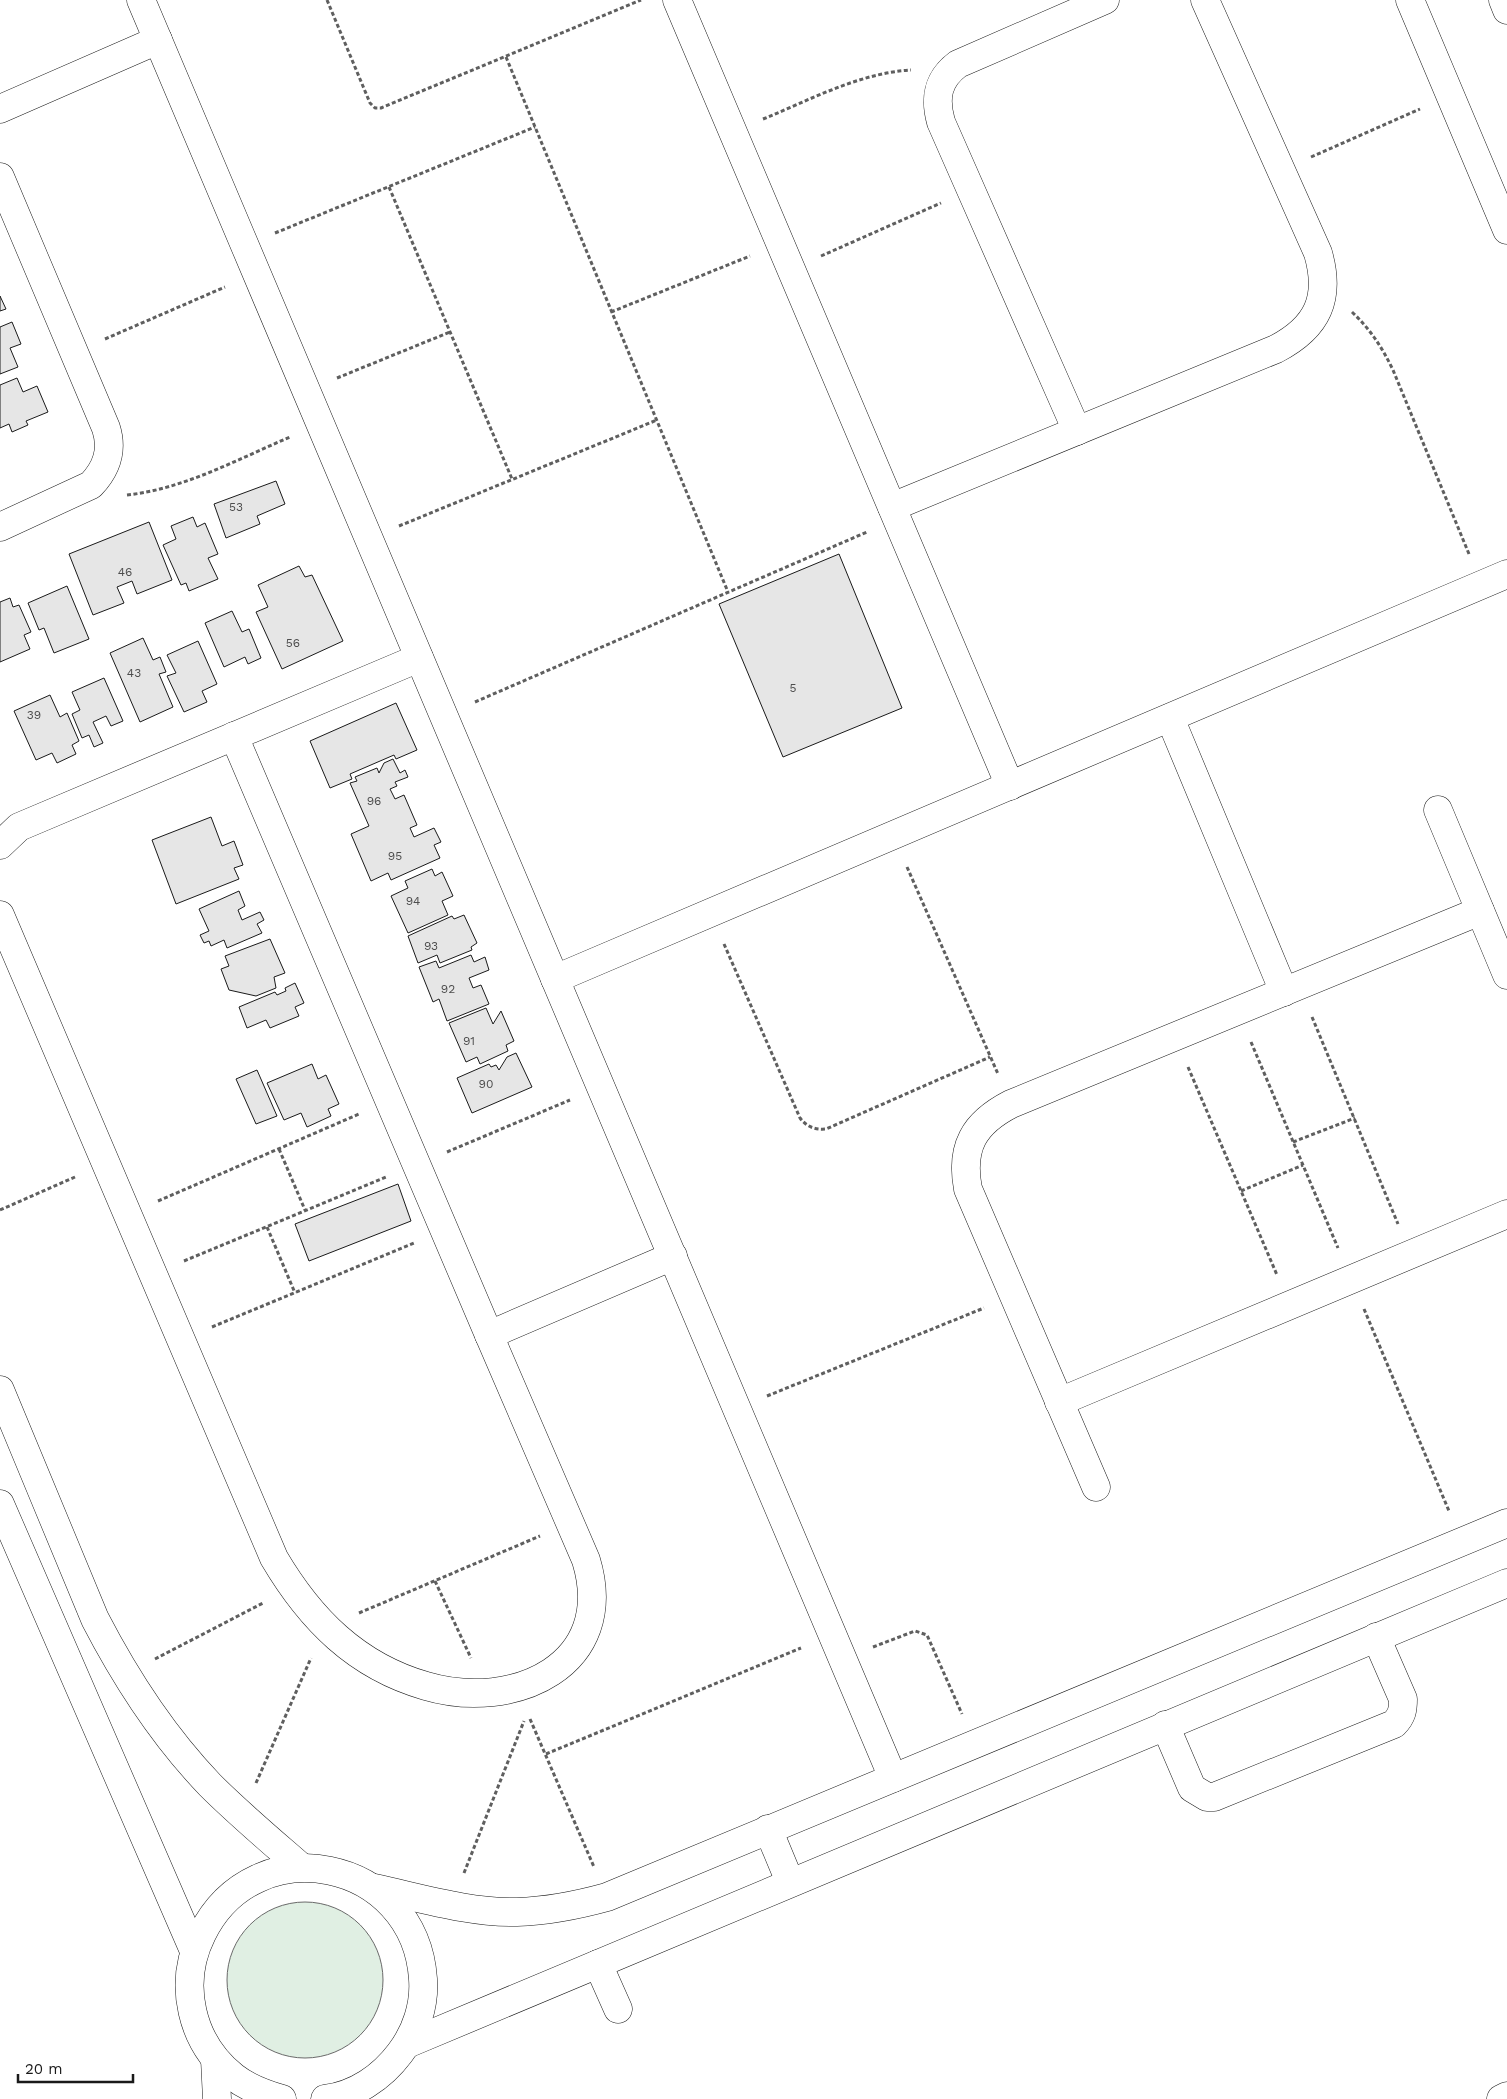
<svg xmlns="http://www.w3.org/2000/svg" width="1507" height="2099" font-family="'Work Sans',sans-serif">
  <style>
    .green { fill: #e0efe3; stroke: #6a6a6a }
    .building { fill: #e6e6e6; stroke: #1a1a1a }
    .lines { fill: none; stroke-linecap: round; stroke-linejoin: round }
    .minor-casing { stroke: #1a1a1a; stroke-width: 29 }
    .path { stroke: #5f5f5f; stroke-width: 3; stroke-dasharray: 4 2.5; stroke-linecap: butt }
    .minor { stroke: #fff; stroke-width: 28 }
    .labels { text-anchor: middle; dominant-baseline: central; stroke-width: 4; stroke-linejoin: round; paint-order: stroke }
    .number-label { font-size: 12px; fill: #4d4d4d }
  </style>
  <rect width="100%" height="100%" fill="#fff"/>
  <circle class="green" cx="305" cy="1980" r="78"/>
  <g class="building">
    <path d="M0 296 6 309 0 311Z"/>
    <path d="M12 322 21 344 10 348 18 367 0 374V327Z"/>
    <path d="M17 378 23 392 37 386 48 412 26 421 28 425 12 432 9 424 0 428V385Z"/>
    <path d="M276 481 285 504 257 516 260 524 226 538 214 504Z"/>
    <path d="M193 517 197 527 205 523 218 554 208 558 218 579 189 591 186 583 181 585 163 545 176 539 171 526Z"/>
    <path d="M149 522 172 580 137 594 132 581 117 587 124 603 93 615 69 554Z"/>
    <path d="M839 554 902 708 783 757 719 604Z"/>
    <path d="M299 566 305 577 312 575 343 641 282 669 256 612 268 607 258 585Z"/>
    <path d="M67 586 89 639 54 653 44 628 39 630 28 603Z"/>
    <path d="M10 598 13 607 19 605 31 632 24 635 30 649 0 662V602Z"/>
    <path d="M232 611 242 632 249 629 261 658 248 664 245 657 224 667 205 623Z"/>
    <path d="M143 638 153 660 160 657 166 672 159 674 173 707 140 722 110 653Z"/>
    <path d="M198 641 217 684 202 691 207 702 184 712 167 676 176 673 167 655Z"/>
    <path d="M104 678 123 721 111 726 106 716 93 722 103 743 94 747 89 735 82 738 72 714 80 710 72 692Z"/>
    <path d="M50 695 60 717 67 713 79 741 72 745 76 754 57 763 52 753 36 760 14 711Z"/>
    <path d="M396 703 417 750 396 759 394 755 350 774 352 779 330 788 310 741Z"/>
    <path d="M393 759 400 773 405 770 408 777 395 782 397 786 390 789 395 799 404 795 417 825 410 828 414 837 434 828 441 842 434 845 440 858 391 880 388 873 371 881 351 834 369 826 350 783 357 781 355 777 377 768 379 773 384 763Z"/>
    <path d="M211 817 222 846 234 841 243 865 234 868 239 879 176 904 152 840Z"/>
    <path d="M432 869 435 876 442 872 453 896 442 901 448 915 408 933 391 896 408 888 405 881Z"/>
    <path d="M239 891 245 906 238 910 242 920 260 912 264 920 257 924 262 933 227 948 224 940 211 946 209 941 204 943 200 935 209 931 199 909Z"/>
    <path d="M464 915 477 943 471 947 472 950 440 963 437 955 418 963 408 936 452 916 454 919Z"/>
    <path d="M270 939 285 973 274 977 276 988 256 996 229 990 221 969 229 966 225 956Z"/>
    <path d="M471 955 474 962 485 957 489 970 469 978 473 988 481 985 489 1004 447 1021 439 999 433 1002 419 967 436 961 439 968Z"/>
    <path d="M295 983 304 1003 295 1007 299 1016 270 1028 266 1020 247 1028 239 1007 275 992 277 995 286 991 285 988Z"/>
    <path d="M486 1008 493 1024 501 1011 514 1041 506 1045 508 1051 480 1064 477 1057 466 1062 449 1023Z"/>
    <path d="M516 1053 532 1087 472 1113 457 1078 489 1064 491 1067 496 1065 499 1070 507 1057Z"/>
    <path d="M312 1064 318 1079 326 1075 339 1104 328 1109 331 1116 307 1127 301 1113 284 1120 267 1083Z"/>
    <path d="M257 1070 277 1116 256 1124 236 1079Z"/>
    <path d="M398 1184 411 1221 309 1261 295 1224Z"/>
  </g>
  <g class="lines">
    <defs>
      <g id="minor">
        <path d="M141 0 893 1778"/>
        <path d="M677 0 1010 786"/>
        <path d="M1410 0 1507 230"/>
        <path d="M1503 0 1507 10"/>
        <path d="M0 109 158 40"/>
        <path d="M0 177 106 428C113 450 107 468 91 485L0 527"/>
        <path d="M1077 431 941 122C934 97 938 79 958 64L1105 0"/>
        <path d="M892 507 1276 349C1318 327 1331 298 1318 253L1205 0"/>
        <path d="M1170 718 1284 992"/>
        <path d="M1438 810 1507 975"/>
        <path d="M0 845 19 827 419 658"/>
        <path d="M0 915 274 1558C310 1619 356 1666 426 1686 514 1712 618 1665 586 1560L489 1335 234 736"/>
        <path d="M555 979 1507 574"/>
        <path d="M489 1335 673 1256"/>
        <path d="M0 1390 95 1619C126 1679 164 1737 210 1785 239 1814 270 1840 301 1867"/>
        <path d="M1059 1402 1507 1214"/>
        <path d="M1096 1487 968 1189C960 1147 974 1123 1011 1104L1480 911"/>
        <path d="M0 1504 194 1951"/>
        <path d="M1165 1725 1192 1788 1207 1797H1214L1394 1724C1402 1716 1403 1710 1403 1699L1376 1637"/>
        <path d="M768 1829 790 1882"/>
        <path d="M374 1888C421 1898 470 1913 517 1912 548 1911 578 1905 607 1897L1507 1523"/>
        <path d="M598 1964 618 2009"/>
        <path d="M407 2044 1507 1583"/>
        <path d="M215 2059 217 2099"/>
        <path d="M282 2099C265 2094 248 2088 234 2077 191 2043 177 1984 202 1934 255 1826 415 1858 423 1979 425 2005 416 2032 400 2053 382 2077 356 2095 325 2099"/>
        <path d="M1501 2099 1507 2096"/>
      </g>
    </defs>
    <use href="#minor" class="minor-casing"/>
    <g class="path">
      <path d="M327 0 370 103 375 108H381L641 0"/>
      <path d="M506 57 728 592"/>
      <path d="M763 119C810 100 859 73 911 70"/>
      <path d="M1311 157 1420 109"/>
      <path d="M389 187 512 479"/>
      <path d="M275 233 535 127"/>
      <path d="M821 256 941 203"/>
      <path d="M611 312 750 256"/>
      <path d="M1352 312C1370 329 1382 347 1393 370L1469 554"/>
      <path d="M105 339 225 287"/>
      <path d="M337 378 450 332"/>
      <path d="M127 495C184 489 238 459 290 437"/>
      <path d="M399 526 657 420"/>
      <path d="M475 702 867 532"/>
      <path d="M907 867 998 1074"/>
      <path d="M724 944 800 1118C807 1127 815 1130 826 1129L990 1057"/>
      <path d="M1312 1017 1398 1224"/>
      <path d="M1251 1042 1338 1248"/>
      <path d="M1188 1067 1277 1275"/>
      <path d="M1293 1142 1355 1118"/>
      <path d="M279 1149 305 1210"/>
      <path d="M447 1152 570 1100"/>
      <path d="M1241 1191 1303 1165"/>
      <path d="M158 1201 359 1114"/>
      <path d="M0 1210 75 1177"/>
      <path d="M267 1227 295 1293"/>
      <path d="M184 1261 386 1177"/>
      <path d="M1364 1309 1449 1511"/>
      <path d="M212 1327 414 1243"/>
      <path d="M767 1396 984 1308"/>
      <path d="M435 1581 471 1658"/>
      <path d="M359 1613 540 1536"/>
      <path d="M873 1647 915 1631 927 1635 962 1714"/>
      <path d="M155 1659 263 1603"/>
      <path d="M530 1719 594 1867"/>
      <path d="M546 1754 801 1648"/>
      <path d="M256 1783 311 1658"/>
      <path d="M464 1873 524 1721"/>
    </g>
    <use href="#minor" class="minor"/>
  </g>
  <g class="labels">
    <g class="number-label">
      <text x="236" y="507">53</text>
      <text x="125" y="572">46</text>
      <text x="293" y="643">56</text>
      <text x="134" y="673">43</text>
      <text x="793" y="688">5</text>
      <text x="34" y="715">39</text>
      <text x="374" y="801">96</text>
      <text x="395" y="856">95</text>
      <text x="413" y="901">94</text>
      <text x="431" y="946">93</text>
      <text x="448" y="989">92</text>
      <text x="469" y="1041">91</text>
      <text x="486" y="1084">90</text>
    </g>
  </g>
  <path d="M18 2074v8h115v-8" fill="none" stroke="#1a1a1a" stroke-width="2.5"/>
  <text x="25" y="2074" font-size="15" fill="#1a1a1a" stroke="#ffffff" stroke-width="4" paint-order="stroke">20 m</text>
</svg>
